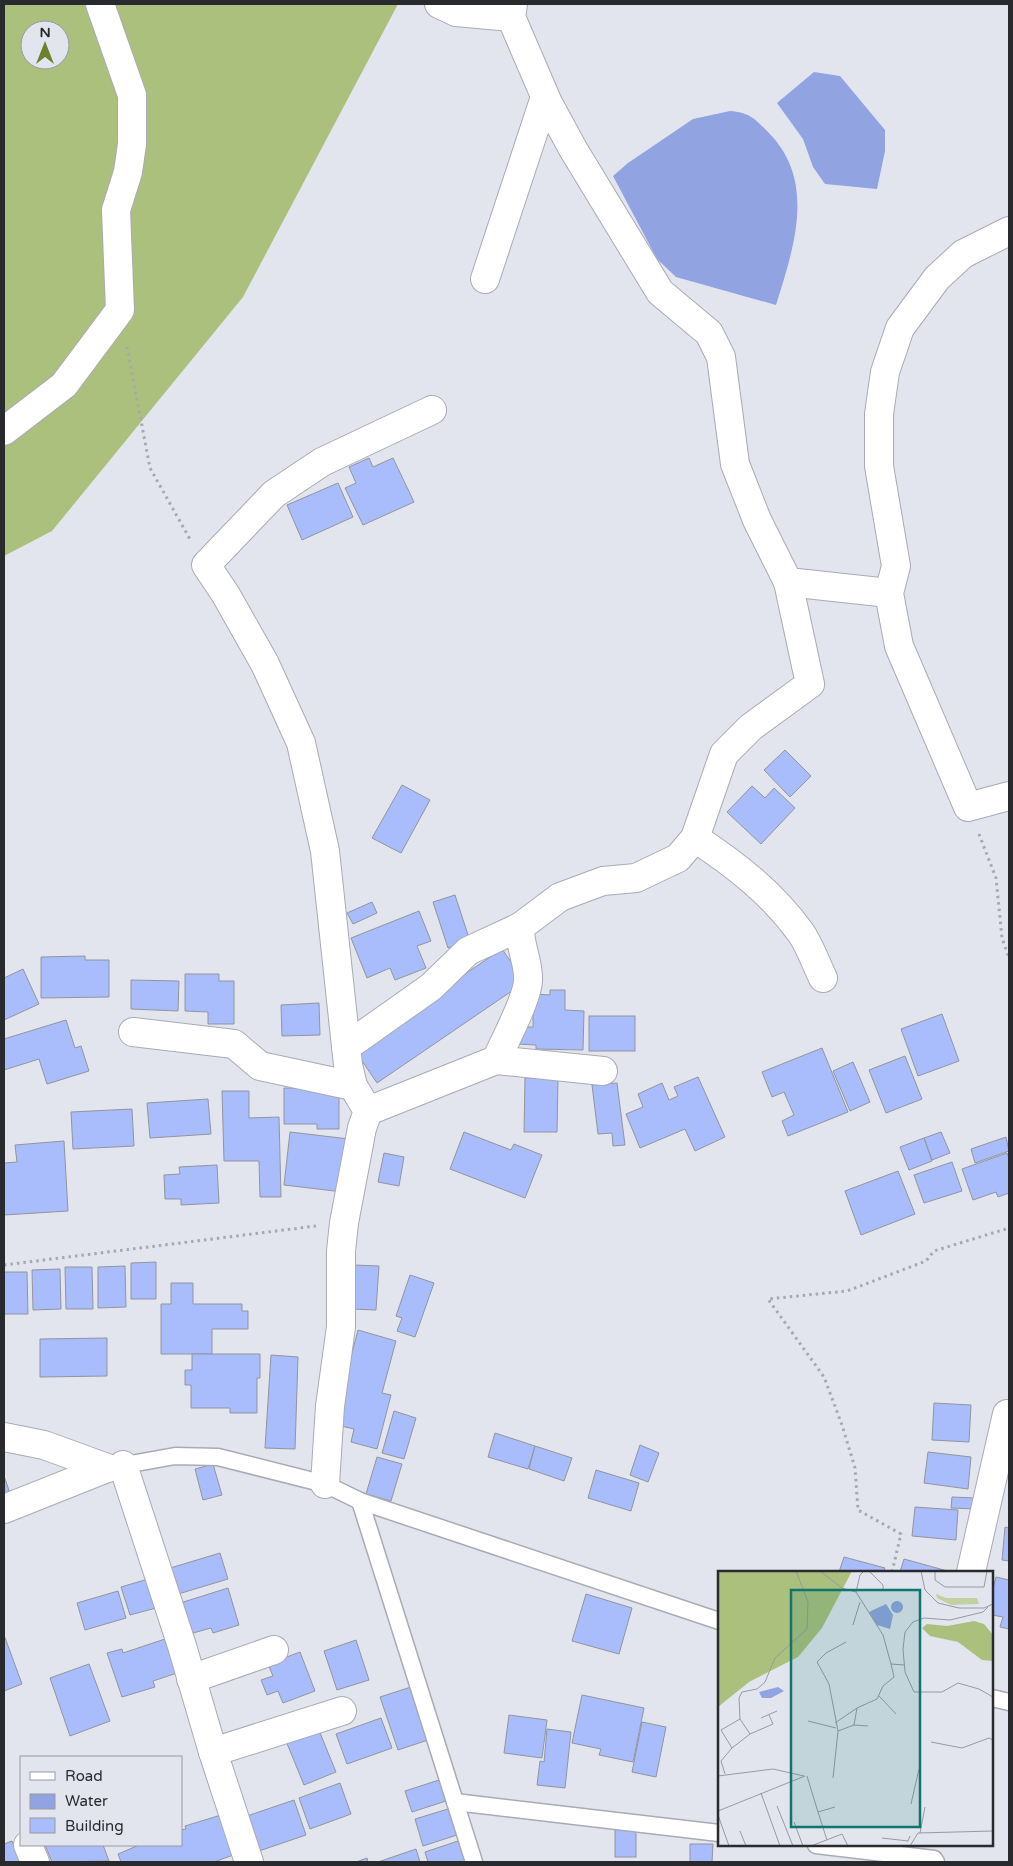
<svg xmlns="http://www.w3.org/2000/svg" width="1013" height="1866" font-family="'Varela Round',sans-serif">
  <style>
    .forest { fill: #acc07d; fill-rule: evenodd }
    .water { fill: #91a3e1 }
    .building { fill: #a9bcfb; stroke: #92959d }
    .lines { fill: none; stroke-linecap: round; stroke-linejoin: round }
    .lane-casing { stroke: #a8abb4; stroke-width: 19 }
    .street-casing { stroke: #a8abb4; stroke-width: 30 }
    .path { stroke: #a6a8af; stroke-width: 3; stroke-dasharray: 2.5 4; stroke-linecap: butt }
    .lane { stroke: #fff; stroke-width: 16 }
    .street { stroke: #fff; stroke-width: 28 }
    .inset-road { fill: none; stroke: #989aa1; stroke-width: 1 }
    .view { fill: #0f766e; fill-opacity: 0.15; stroke: #0f766e; stroke-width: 2.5 }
    .inset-edge { fill: none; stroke: #292a2d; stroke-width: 2.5 }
  </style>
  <rect width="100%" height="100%" fill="#e2e5ee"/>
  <path class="forest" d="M4 4H398L243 297 52 531 4 556ZM30 30H60V60H30Z"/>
  <g class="water">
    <path d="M814 72 840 76 885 130V151L877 189 825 184 813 167 803 139 777 103Z"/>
    <path d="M730 111C750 113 754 118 768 132 817 181 794 247 776 305L676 277 657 259 613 176 628 163 693 119Z"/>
  </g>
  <g class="building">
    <path d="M369 458 373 467 393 458 414 502 363 525 345 488 356 483 349 467Z"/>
    <path d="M338 483 353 517 302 540 287 505Z"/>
    <path d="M785 750 811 776 790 797 764 770Z"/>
    <path d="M402 785 430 800 401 853 372 838Z"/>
    <path d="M752 786 765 798 774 788 795 808 761 844 727 812Z"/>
    <path d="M455 895 470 941 448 948 433 902Z"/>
    <path d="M372 902 377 913 353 924 347 913Z"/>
    <path d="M419 911 431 941 417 946 426 968 395 980 390 968 367 978 351 938Z"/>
    <path d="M502 949 525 982 377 1083 354 1049Z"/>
    <path d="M85 956V960H109V997L41 998V957Z"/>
    <path d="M23 969 39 1004 4 1020V978Z"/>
    <path d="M185 974H219V981H234V1024H208V1012L185 1011Z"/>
    <path d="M131 980 179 981 178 1011 131 1009Z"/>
    <path d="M550 990H565V1010L584 1011 583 1050 536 1049V1045L517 1044V1027H533V994L550 995Z"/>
    <path d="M319 1003 320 1035 282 1036 281 1005Z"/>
    <path d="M942 1014 959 1061 918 1076 901 1029Z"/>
    <rect x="589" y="1016" width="46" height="35"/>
    <path d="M66 1020 75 1048 81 1046 89 1071 47 1084 39 1059 4 1070V1039Z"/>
    <path d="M822 1048 848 1112 788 1136 782 1121 794 1115 784 1092 772 1097 762 1072Z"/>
    <path d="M905 1056 922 1099 886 1113 869 1070Z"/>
    <path d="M853 1062 870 1102 850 1111 833 1071Z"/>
    <path d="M698 1077 725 1137 695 1151 685 1129 640 1148 626 1114 643 1107 638 1094 662 1083 669 1100 678 1096 674 1087Z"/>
    <path d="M525 1078H558L557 1132H524Z"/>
    <path d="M617 1083 625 1145 613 1146 612 1133 598 1134 592 1085Z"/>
    <path d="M284 1088H339V1129H317V1124H284Z"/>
    <path d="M222 1091H249V1118L279 1117 281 1197H260L259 1161H224Z"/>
    <path d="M208 1099 211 1134 150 1138 147 1103Z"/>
    <path d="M132 1109 134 1146 73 1149 71 1112Z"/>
    <path d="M290 1132 349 1139 343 1192 284 1185Z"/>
    <path d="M464 1132 511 1150 514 1144 542 1155 525 1198 450 1169Z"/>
    <path d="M941 1132 950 1153 932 1160 924 1138Z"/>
    <path d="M1006 1137 1009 1151 975 1163 971 1149Z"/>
    <path d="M924 1138 932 1161 909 1170 900 1147Z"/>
    <path d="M64 1141 68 1211 4 1215V1163L17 1162 15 1145Z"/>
    <path d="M384 1153 404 1157 399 1186 378 1182Z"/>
    <path d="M1007 1153 1009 1159V1193L998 1197 996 1192 973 1200 962 1169Z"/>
    <path d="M952 1162 962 1191 924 1203 914 1175Z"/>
    <path d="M217 1165 219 1203 181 1205V1199H165L164 1175 180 1174 179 1167Z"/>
    <path d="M898 1171 915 1214 861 1235 845 1191Z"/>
    <path d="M156 1262V1299H131V1263Z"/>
    <path d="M354 1265 379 1266 376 1310 352 1309Z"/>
    <path d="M125 1266 126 1307 98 1308V1267Z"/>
    <path d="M65 1267H92L93 1309H66Z"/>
    <path d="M60 1269 61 1309 33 1310 32 1270Z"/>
    <path d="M4 1272H27L28 1314H4Z"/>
    <path d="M410 1275 434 1283 415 1337 397 1331 402 1318 396 1316Z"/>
    <path d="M171 1283H193V1304H242V1311H248V1329H212V1354H161V1304H171Z"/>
    <path d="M358 1330 396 1341 382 1393 391 1395 377 1449 351 1442 354 1429 333 1424Z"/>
    <path d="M107 1338V1376L40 1377V1339Z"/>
    <path d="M192 1354H260V1378H257V1413H230V1408H191V1385H185V1370H192Z"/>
    <path d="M271 1355 298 1357 295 1449 265 1448Z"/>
    <path d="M934 1403 971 1405 969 1442 932 1440Z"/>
    <path d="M394 1411 416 1418 404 1459 382 1453Z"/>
    <path d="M495 1433 535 1446 528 1469 488 1457Z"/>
    <path d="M640 1445 659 1453 648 1482 630 1475Z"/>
    <path d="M535 1446 572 1458 564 1481 529 1469Z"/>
    <path d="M928 1452 971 1457 968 1489 924 1483Z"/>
    <path d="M377 1457 402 1464 391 1501 366 1494Z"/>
    <path d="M213 1464 222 1495 203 1500 195 1469Z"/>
    <path d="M596 1470 639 1483 631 1511 588 1498Z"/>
    <path d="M4 1476 11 1496 4 1498Z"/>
    <path d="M952 1497 975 1498V1509L951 1508Z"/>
    <path d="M915 1507 958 1510 956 1540 912 1536Z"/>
    <path d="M1005 1527 1009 1528V1561L1002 1560Z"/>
    <path d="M220 1553 228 1579 175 1595 167 1569Z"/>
    <path d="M844 1557 885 1568 883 1572H839Z"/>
    <path d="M904 1559 951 1572H900Z"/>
    <path d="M996 1577 1009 1580V1629L1000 1627 1003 1617 992 1615V1593Z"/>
    <path d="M148 1579 156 1608 130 1615 121 1587Z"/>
    <path d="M228 1588 239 1625 213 1633 211 1628 186 1635 177 1604Z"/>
    <path d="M118 1591 126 1618 85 1630 77 1603Z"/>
    <path d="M586 1594 632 1608 619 1654 572 1641Z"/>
    <path d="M4 1635 22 1684 4 1691Z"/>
    <path d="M165 1639 177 1673 153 1681 155 1687 122 1697 107 1653 122 1649 123 1653Z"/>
    <path d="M356 1640 369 1680 337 1690 324 1651Z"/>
    <path d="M300 1652 315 1691 283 1703 278 1691 267 1695 261 1680 273 1676 268 1664Z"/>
    <path d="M89 1664 110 1721 70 1736 50 1678Z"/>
    <path d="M411 1687 428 1740 398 1750 380 1697Z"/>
    <path d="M582 1695 644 1708 633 1762 599 1755 601 1749 572 1743Z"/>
    <path d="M509 1715 547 1720 542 1758 504 1753Z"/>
    <path d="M381 1718 392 1748 347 1764 336 1734Z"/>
    <path d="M642 1722 666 1727 656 1777 632 1772Z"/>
    <path d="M318 1728 336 1772 304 1785 286 1741Z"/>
    <path d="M547 1729 571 1732 565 1788 537 1785 540 1761 544 1762Z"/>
    <path d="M439 1780 446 1801 412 1812 405 1791Z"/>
    <path d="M340 1783 351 1814 310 1829 299 1798Z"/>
    <path d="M294 1800 306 1835 259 1851 247 1816Z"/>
    <path d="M448 1809 457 1835 423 1846 415 1819Z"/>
    <path d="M221 1815 236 1854 214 1862H121L118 1854 139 1845H181V1830L186 1829 185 1826Z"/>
    <rect x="615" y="1827" width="21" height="30"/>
    <path d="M12 1841 20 1862H4V1844Z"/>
    <path d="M458 1841 465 1862H428L425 1852Z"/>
    <path d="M690 1844H713L712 1862H690Z"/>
    <path d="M45 1845H103L109 1861 52 1862Z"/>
    <path d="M416 1849 420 1862H378Z"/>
    <path d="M367 1858 368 1862H356Z"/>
  </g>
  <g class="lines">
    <defs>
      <g id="lane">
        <path d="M114 1467 175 1456 218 1457 325 1484 360 1501 719 1621"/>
        <path d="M360 1501 474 1862"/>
        <path d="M992 1698 1009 1702"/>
        <path d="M455 1802 719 1833"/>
        <path d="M816 1845 934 1859 936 1862"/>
      </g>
      <g id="street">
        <path d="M439 4 456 12 511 17"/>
        <path d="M513 4 511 17 548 103 573 149 660 292 709 333 721 357 735 464 757 520 788 582 889 593"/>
        <path d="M1009 231 963 254 937 278 900 328 885 372 879 414V466L896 566 889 593 899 646 968 807 1009 796"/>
        <path d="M485 279 545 97"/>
        <path d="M4 431 64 385 120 310 116 210 128 172 132 144V95L100 4"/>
        <path d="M695 838C736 865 772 893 801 933 810 946 816 964 823 978"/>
        <path d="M133 1032 234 1044 260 1066 353 1086"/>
        <path d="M346 1047 431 987 468 951 520 927"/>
        <path d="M496 1060C504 1043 528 997 528 980 529 962 519 945 520 927L560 897 603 881 636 878 678 858 695 838 724 754 751 727 810 684 788 582"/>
        <path d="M368 1111 496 1060 603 1071"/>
        <path d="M4 1437 44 1445 107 1468"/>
        <path d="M123 1465 182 1646 213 1752"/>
        <path d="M325 1484 330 1406 341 1327V1251L344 1223 362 1128 368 1111 353 1086 348 1065 325 851 301 743 265 664 226 595 206 565 274 494 322 462 432 410"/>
        <path d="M4 1509 107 1468"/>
        <path d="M971 1572 1007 1414"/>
        <path d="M191 1679 274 1650"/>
        <path d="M28 1845 35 1862"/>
        <path d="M249 1862 213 1752 342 1711"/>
      </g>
    </defs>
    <use href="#lane" class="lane-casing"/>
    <use href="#street" class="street-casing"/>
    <g class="path">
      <path d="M127 347 150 468 191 541"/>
      <path d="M979 834 996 878 1002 938 1009 958"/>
      <path d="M4 1265 316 1226"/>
      <path d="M892 1572 901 1534 858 1510 855 1468 842 1425 824 1377 768 1299 847 1291 926 1261 934 1251 1009 1228"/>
    </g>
    <use href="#lane" class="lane"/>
    <use href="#street" class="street"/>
  </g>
  <g transform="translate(718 1571)">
    <rect width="275" height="275" fill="#e2e5ee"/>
    <path d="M218 23 228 27H259L261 33 233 34 219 27Z" fill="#c2d1a0"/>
    <path d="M0 0H134L104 57 80 86 31 111 0 136ZM256 50 266 53 275 64V90L264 89 240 71 212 65 204 57 209 53 229 55Z" fill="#acc07d"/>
    <path d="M173 36a6 6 0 1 1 12 0a6 6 0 1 1-12 0ZM168 33 175 44 172 58 159 54 151 41ZM60 116 66 120 53 127H44L41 121Z" fill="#91a3e1"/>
    <path class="inset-road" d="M102 0 124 17 138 21M146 0 142 4 138 21 165 64 173 93 186 94M151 0 165 14V19M203 0 207 19 220 32 241 37H266L275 33M217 0V9L227 16H266L269 0M270 36 265 41 232 49 206 47 195 51 187 61 185 78 187 101 196 121H224L240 112 261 118 275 126M135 54 142 31M161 125 178 143M43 147 59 140M22 148 32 163M90 150 118 157M117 152 139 137M136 154 139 137 159 128 165 115 176 106 173 93M120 160 136 154 150 155M213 171 244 177 271 167 275 169M14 177 32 163 55 153 51 144M7 203 3 190 14 177 3 159 22 148 21 127 24 121 39 118 47 111 57 87 89 58 90 31 78 0M0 205 55 198 86 205M89 205 100 241M115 207 120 160 111 113 99 91 108 82 128 71M43 222 62 275M193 233 201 198M59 235 75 275M0 240 87 205M0 244 11 275M76 251 85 275M22 260 28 275M202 262 207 236M164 267 190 270 192 265M109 269 100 241 117 236M93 275 124 263 130 275M192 275 200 262 275 260"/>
    <path class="view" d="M73 19H202V256H73Z"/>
    <rect width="275" height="275" class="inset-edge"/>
  </g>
  <rect width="1013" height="1866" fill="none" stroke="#292a2d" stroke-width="10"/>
  <rect x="20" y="1756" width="162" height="90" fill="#e2e5ee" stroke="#989aa1"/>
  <rect x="30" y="1772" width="25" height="8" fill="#ffffff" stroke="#989aa1"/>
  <text x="65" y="1781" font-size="15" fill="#292a2d">Road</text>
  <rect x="30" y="1794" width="25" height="15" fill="#91a3e1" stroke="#989aa1"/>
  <text x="65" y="1806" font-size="15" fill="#292a2d">Water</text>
  <rect x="30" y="1818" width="25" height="15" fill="#a9bcfb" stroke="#989aa1"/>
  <text x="65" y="1831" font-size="15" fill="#292a2d">Building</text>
  <g transform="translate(45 45)"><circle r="24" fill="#e2e5ee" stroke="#989aa1"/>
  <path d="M0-4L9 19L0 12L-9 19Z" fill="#6d8131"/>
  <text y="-8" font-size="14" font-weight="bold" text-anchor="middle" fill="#292a2d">N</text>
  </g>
</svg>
